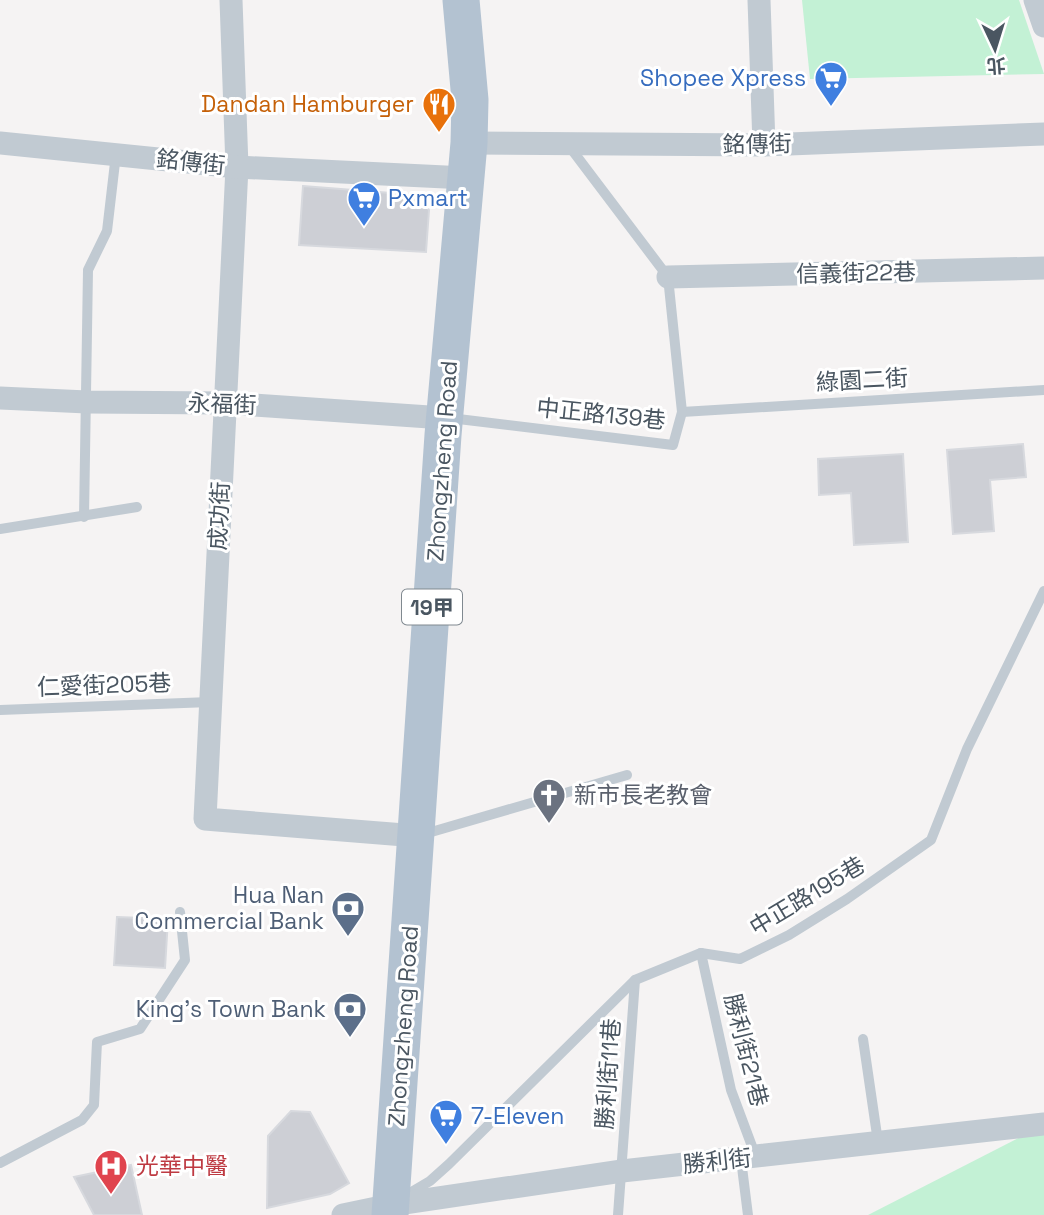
<svg xmlns="http://www.w3.org/2000/svg" width="1044" height="1215" font-family="'Space Grotesk','Noto Sans TC',sans-serif">
  <style>
    .green { fill: #c3f1d5 }
    .building { fill: #cdcfd5; stroke: #d7d9de; stroke-width: 2 }
    .lines { fill: none; stroke-linecap: round; stroke-linejoin: round }
    .lane { stroke: #c1cad2; stroke-width: 10 }
    .street { stroke: #c1cad2; stroke-width: 23 }
    .primary { stroke: #b3c2d1; stroke-width: 37 }
    .labels { text-anchor: middle; dominant-baseline: central; stroke-width: 6; stroke-linejoin: round; paint-order: stroke }
    .shield { fill: #fff; stroke: #808990; stroke-width: 2 }
    .shield-label { font-size: 21px; font-weight: bold; fill: #4a5661 }
    .shop-label { font-size: 23px; fill: #366cbe; stroke: #fff; text-anchor: start }
    .food-label { font-size: 23px; fill: #c56008; stroke: #fff; text-anchor: end }
    .street-label { font-size: 23px; fill: #4a5661; stroke: #fff }
    .worship-label { font-size: 23px; fill: #5b616d; stroke: #fff; text-anchor: start }
    .service-label { font-size: 23px; fill: #4e5e75; stroke: #fff; text-anchor: end }
    .health-label { font-size: 23px; fill: #be3a42; stroke: #fff; text-anchor: start }
  </style>
  <rect width="100%" height="100%" fill="#f5f3f3"/>
  <g class="green">
    <path d="M802 0H1019L1044 74 810 79Z"/>
    <path d="M1044 1125V1215H868Z"/>
  </g>
  <g class="building">
    <path d="M303 186 416 195 429 210 426 252 299 245Z"/>
    <path d="M1023 444 1026 477 990 480 994 531 953 534 947 450Z"/>
    <path d="M903 454 908 542 854 545 851 493 819 495 818 459Z"/>
    <path d="M117 917 168 919 165 968 114 965Z"/>
    <path d="M291 1111 310 1112 349 1183 330 1194 267 1208 268 1136Z"/>
    <path d="M131 1165 142 1215H94L74 1177Z"/>
  </g>
  <g class="lines">
    <g class="lane">
      <path d="M682 412 1044 390"/>
      <path d="M450 418 673 445 682 412 668 277 569 146"/>
      <path d="M84 517 88 270 107 231 116 154"/>
      <path d="M0 529 137 507"/>
      <path d="M0 710 210 702"/>
      <path d="M421 835 627 775"/>
      <path d="M701 953 731 1090 756 1157"/>
      <path d="M863 1039 878 1142"/>
      <path d="M741 1159 748 1215"/>
      <path d="M0 1163 82 1120 94 1105 97 1042 140 1029 185 960 180 912"/>
      <path d="M403 1197 430 1181 449 1164 635 980 701 953 740 959 789 935 847 899 931 840 967 749 1044 591"/>
      <path d="M618 1215 635 980"/>
    </g>
    <g class="street">
      <path d="M231 0 237 167 205 819 417 836"/>
      <path d="M759 0 764 145"/>
      <path d="M1035 0 1044 26"/>
      <path d="M0 143 237 167 466 178"/>
      <path d="M469 143 764 145 1044 134"/>
      <path d="M668 277 1044 268"/>
      <path d="M0 398 87 402 224 403 444 418"/>
      <path d="M343 1215 391 1205 622 1171 1044 1124"/>
    </g>
    <path class="primary" d="M390 1215 443 435 469 143 470 100 461 0"/>
  </g>
  <defs>
    <symbol id="supermarket-pin" viewBox="-11 -11 22 30"><path d="M0 17L-7.5 6A9.5 9.5 0 1 1 7.5 6Z" fill="#3f7fe0" stroke="#fff"/><path d="M-6-5.5h2.5l.6 2H6L4.5 2H-2.5L-4.4-4H-6ZM-1.5 3.2a1.3 1.3 0 1 0 .1 0ZM3 3.2a1.3 1.3 0 1 0 .1 0Z" fill="#fff"/></symbol>
    <symbol id="restaurant-pin" viewBox="-11 -11 22 30"><path d="M0 17L-7.5 6A9.5 9.5 0 1 1 7.5 6Z" fill="#e8710a" stroke="#fff"/><path d="M-5-6h1v4h1v-4h1v4h1v-4h1v5L-1.5 .5V6h-2V.5L-5-1ZM5-6V6H3V1.5H1.5Q1.5-4 5-6Z" fill="#fff"/></symbol>
    <symbol id="church-pin" viewBox="-11 -11 22 30"><path d="M0 17L-7.5 6A9.5 9.5 0 1 1 7.5 6Z" fill="#6b7280" stroke="#fff"/><path d="M-1.2-6h2.4v3.5h3.3v2.4h-3.3V6h-2.4V-.1h-3.3v-2.4h3.3Z" fill="#fff"/></symbol>
    <symbol id="bank-pin" viewBox="-11 -11 22 30"><path d="M0 17L-7.5 6A9.5 9.5 0 1 1 7.5 6Z" fill="#5c6f8a" stroke="#fff"/><path d="M-6-4H6V4H-6ZM0-2.3a2.3 2.3 0 1 0 0 4.6a2.3 2.3 0 1 0 0-4.6Z" fill="#fff"/></symbol>
    <symbol id="hospital-pin" viewBox="-11 -11 22 30"><path d="M0 17L-7.5 6A9.5 9.5 0 1 1 7.5 6Z" fill="#e0444e" stroke="#fff"/><path d="M-5-5h3v3.5h4V-5h3V5h-3V1.5h-4V5h-3Z" fill="#fff"/></symbol>
  </defs>
  <g fill-rule="evenodd">
    <use href="#supermarket-pin" x="812" y="59" width="38" height="52"/>
    <use href="#restaurant-pin" x="420" y="85" width="38" height="52"/>
    <use href="#supermarket-pin" x="345" y="179" width="38" height="52"/>
    <use href="#church-pin" x="530" y="776" width="38" height="52"/>
    <use href="#bank-pin" x="329" y="889" width="38" height="52"/>
    <use href="#bank-pin" x="331" y="990" width="38" height="52"/>
    <use href="#supermarket-pin" x="427" y="1097" width="38" height="52"/>
    <use href="#hospital-pin" x="92" y="1147" width="38" height="52"/>
  </g>
  <g class="labels">
    <rect class="shield" x="402" y="589.5" width="60" height="35" rx="5"/>
    <g class="shield-label">
      <text x="432" y="607">19甲</text>
    </g>
    <g class="shop-label">
      <text x="806" y="78" text-anchor="end">Shopee Xpress</text>
      <text x="388" y="198">Pxmart</text>
      <text x="471" y="1116">7-Eleven</text>
    </g>
    <g class="food-label">
      <text x="414" y="104">Dandan Hamburger</text>
    </g>
    <g class="street-label">
      <text transform="translate(757 144) rotate(-1)">銘傳街</text>
      <text transform="translate(191 162) rotate(6)">銘傳街</text>
      <text transform="translate(856 273) rotate(-1)">信義街22巷</text>
      <text transform="translate(862 380) rotate(-3)">綠園二街</text>
      <text transform="translate(222 404) rotate(2)">永福街</text>
      <text transform="translate(601 414) rotate(6)">中正路139巷</text>
      <text transform="translate(442 461) rotate(-86)">Zhongzheng Road</text>
      <text transform="translate(219 516) rotate(-87)">成功街</text>
      <text transform="translate(104 685) rotate(-2)">仁愛街205巷</text>
      <text transform="translate(807 896) rotate(-31)">中正路195巷</text>
      <text transform="translate(403 1026) rotate(-86)">Zhongzheng Road</text>
      <text transform="translate(746 1050) rotate(76)">勝利街21巷</text>
      <text transform="translate(608 1074) rotate(-86)">勝利街11巷</text>
      <text transform="translate(717 1161) rotate(-6)">勝利街</text>
    </g>
    <g class="worship-label">
      <text x="574" y="795">新市長老教會</text>
    </g>
    <g class="service-label">
      <text x="324" y="895">Hua Nan<tspan x="324" dy="26">Commercial Bank</tspan></text>
      <text x="326" y="1009">King's Town Bank</text>
    </g>
    <g class="health-label">
      <text x="136" y="1166">光華中醫</text>
    </g>
  </g>
  <g transform="translate(995 49) rotate(176)" stroke="#ffffff" stroke-width="5" paint-order="stroke">
  <path d="M0-5L12 26L0 18L-12 26Z" fill="#4a5661"/>
  <text y="-10" font-size="19" font-weight="bold" text-anchor="middle" fill="#4a5661">北</text>
  </g>
</svg>
